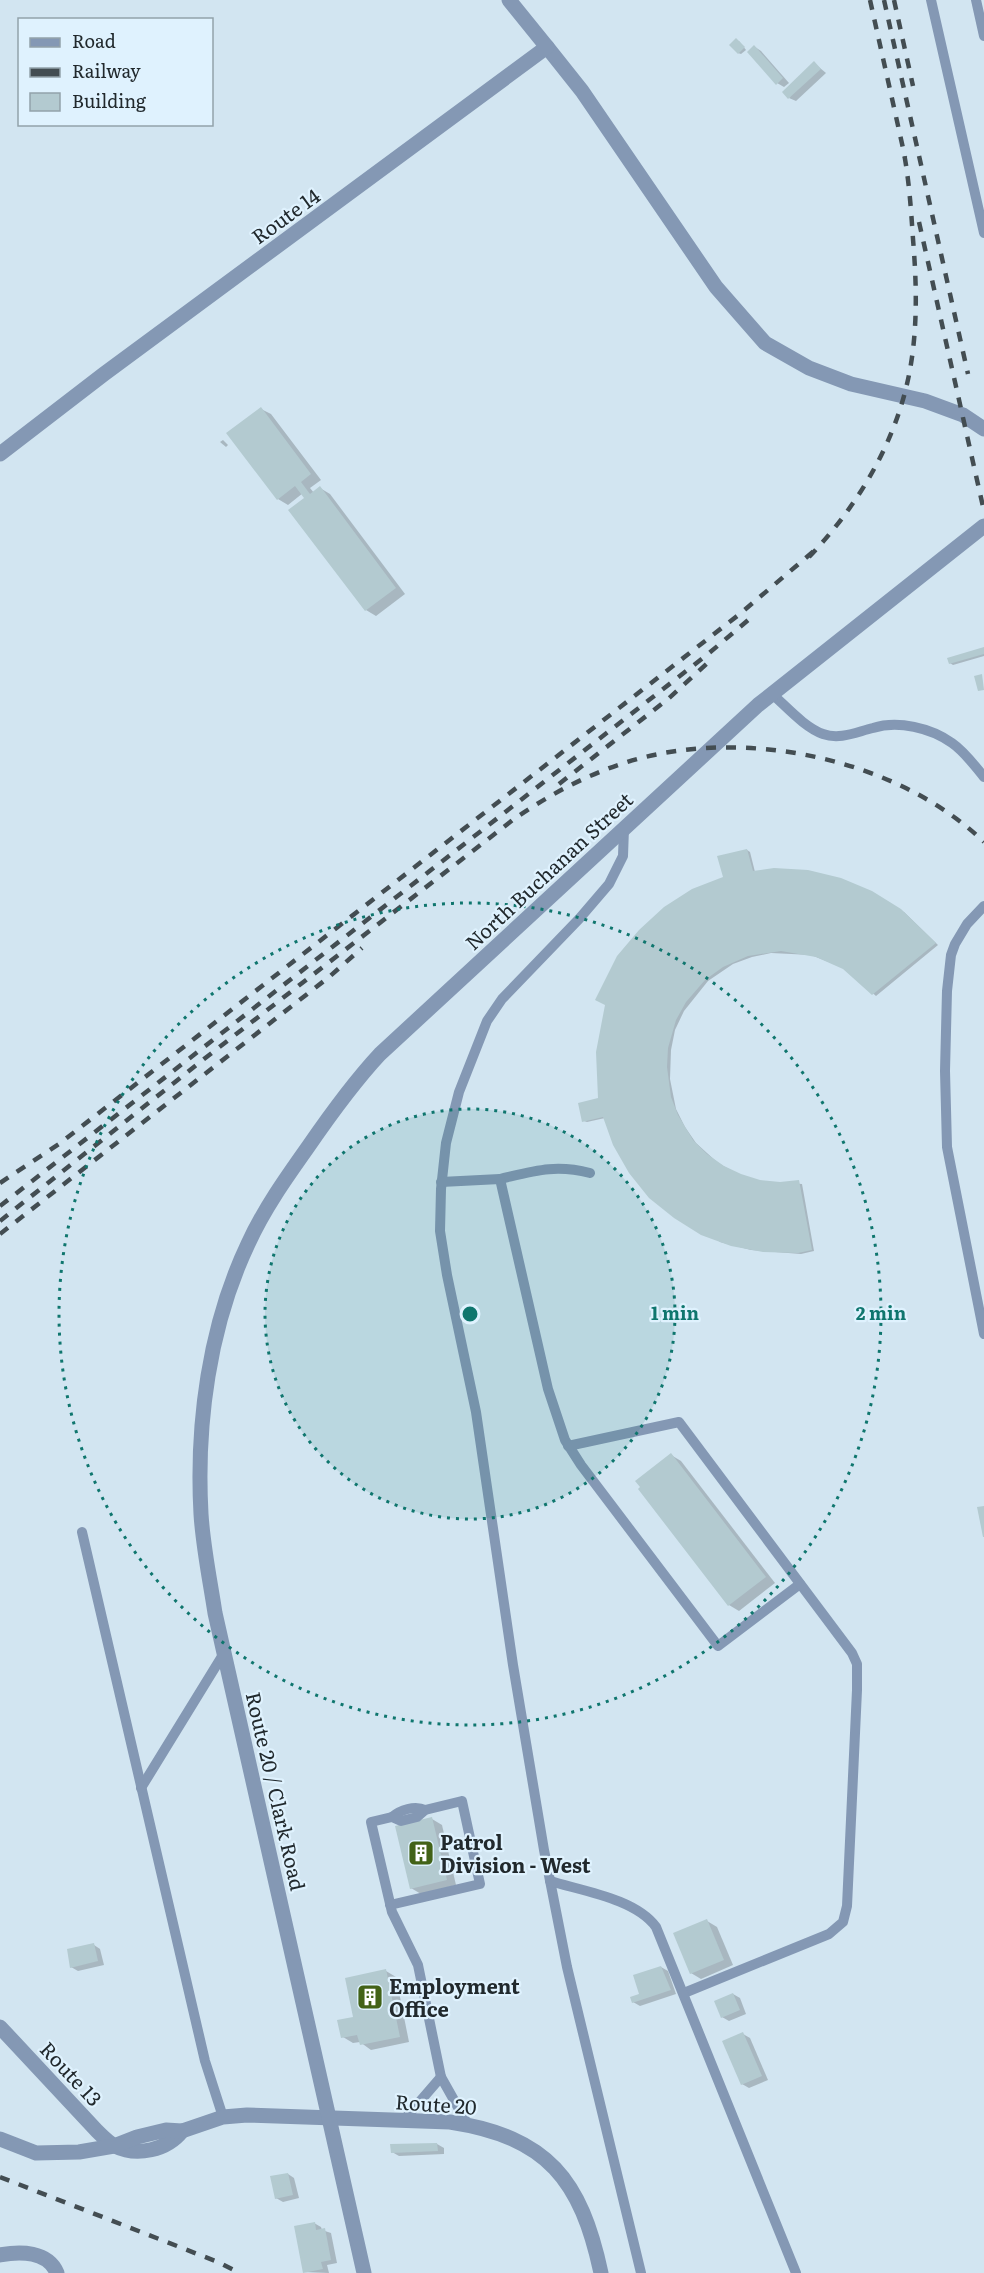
<svg xmlns="http://www.w3.org/2000/svg" width="984" height="2273" font-family="Literata,serif">
  <style>
    .shadow { fill: #0003 }
    .building { fill: #b3cad0 }
    .lines { fill: none; stroke-linecap: round; stroke-linejoin: round }
    .lane { stroke: #8498b4; stroke-width: 10 }
    .street { stroke: #8498b4; stroke-width: 15 }
    .rail { stroke: #434d52; stroke-width: 4.5; stroke-dasharray: 10 10; stroke-linecap: butt }
    .ring { fill: none; stroke: #0f766e; stroke-width: 3; stroke-dasharray: 3 6 }
    .labels { text-anchor: middle; dominant-baseline: central; stroke-width: 4.5; stroke-linejoin: round; paint-order: stroke }
    .street-label { font-size: 20px; fill: #21292d; stroke: #dff2fe }
    .poi-label { font-size: 20px; font-weight: bold; fill: #21292d; stroke: #dff2fe; text-anchor: start }
    .centre { fill: #0f766e; stroke: #dff2fe; stroke-width: 3 }
    .ring-label { font-size: 18px; text-anchor: middle; font-weight: bold; fill: #0f766e; stroke: #dff2fe; stroke-width: 4.5; stroke-linejoin: round; paint-order: stroke }
  </style>
  <rect width="100%" height="100%" fill="#d2e5f1"/>
  <g class="shadow">
    <path d="M739 41 746 50 741 54 738 53Z"/>
    <path d="M755 47 761 51 789 83 784 87 777 83Z"/>
    <path d="M814 63 826 73 796 101 789 98Z"/>
    <path d="M261 409 271 414 321 480 310 488 314 493 320 488 330 494 405 594 376 616 366 610 303 493 288 505 278 499Z"/>
    <path d="M223 440 228 445 226 447 220 442Z"/>
    <path d="M984 649V656L953 665 950 663Z"/>
    <path d="M747 850 750 852 755 872 904 912 938 945 876 996 844 968 811 955 771 953 752 957 733 964 708 981 684 1011 675 1030 671 1050 670 1079 676 1109 685 1127 696 1143 718 1163 741 1176 760 1181 802 1184 814 1251 801 1254 751 1250 720 1242 605 1118 587 1122 584 1121 600 1100 724 878Z"/>
    <path d="M671 1455 681 1461 775 1583 739 1611 729 1605Z"/>
    <path d="M432 1819 442 1825 456 1885 421 1894 411 1888Z"/>
    <path d="M707 1921 717 1927 733 1965 701 1979 691 1973Z"/>
    <path d="M94 1945 100 1949 104 1965 78 1971 71 1967Z"/>
    <path d="M661 1967 668 1971 676 1994 640 2006 633 2002Z"/>
    <path d="M386 1971 396 1977 409 2042 371 2050 360 2042 353 2043 343 2037Z"/>
    <path d="M733 1994 740 1998 746 2014 729 2021 722 2017Z"/>
    <path d="M743 2034 750 2038 768 2080 749 2088 742 2084Z"/>
    <path d="M437 2144 444 2148V2154L399 2156 392 2152Z"/>
    <path d="M288 2174 294 2178 299 2198 283 2202 276 2198Z"/>
    <path d="M314 2223 321 2227 322 2230 331 2233 337 2263 327 2265 329 2273 304 2272Z"/>
  </g>
  <g class="building">
    <path d="M736 38 745 47 738 54 729 45Z"/>
    <path d="M754 45 783 78 776 85 747 52Z"/>
    <path d="M814 61 821 69 788 99 782 92Z"/>
    <path d="M261 407 311 474 301 482 310 494 320 486 396 588 365 611 288 510 304 498 295 486 277 500 226 433Z"/>
    <path d="M984 647V654L949 664 947 658Z"/>
    <path d="M982 674 984 690 978 691 974 676Z"/>
    <path d="M747 849 753 871 774 868 808 870 841 878 872 891 901 909 936 943 872 995 843 969 816 957 781 951 748 956 723 967 705 980 686 1002 676 1020 668 1048 667 1067 671 1097 678 1115 693 1140 707 1154 724 1166 741 1174 760 1180 780 1182 799 1180 812 1250 798 1253 763 1252 731 1246 701 1235 674 1218 649 1198 629 1173 613 1145 603 1117 582 1122 578 1103 598 1098 596 1052 605 1005 595 1000 617 956 639 930 664 907 692 889 723 877 717 856Z"/>
    <path d="M671 1453 766 1577 728 1606 638 1489 640 1487 635 1481Z"/>
    <path d="M984 1506V1537H983L977 1507Z"/>
    <path d="M432 1817 447 1880 410 1889 395 1826Z"/>
    <path d="M707 1919 724 1960 690 1974 673 1933Z"/>
    <path d="M94 1943 98 1961 70 1968 67 1949Z"/>
    <path d="M661 1966 671 1990 632 2003 630 1997 639 1994 633 1975Z"/>
    <path d="M386 1969 400 2037 360 2045 357 2035 341 2038 337 2020 353 2017 345 1978Z"/>
    <path d="M733 1993 740 2010 721 2018 714 2001Z"/>
    <path d="M743 2032 762 2076 741 2085 722 2041Z"/>
    <path d="M437 2143 438 2151 391 2153 390 2144Z"/>
    <path d="M288 2173 293 2195 275 2199 270 2176Z"/>
    <path d="M315 2222 316 2230 325 2228 331 2260 321 2262 323 2269 303 2273 294 2226Z"/>
  </g>
  <g class="lines">
    <g class="lane">
      <path d="M931 0 984 233"/>
      <path d="M976 0 984 36"/>
      <path d="M772 694C787 707 804 727 823 734 840 740 856 732 873 728 898 720 931 728 952 743 965 752 974 765 984 777"/>
      <path d="M624 828 623 856 609 884 579 919 502 999 487 1021 459 1092 446 1143 441 1189 440 1231 447 1275 476 1412 513 1665 544 1850 567 1967 641 2273"/>
      <path d="M984 906 967 924 955 944 951 955 947 991 945 1071 947 1147 984 1334"/>
      <path d="M500 1179C534 1171 555 1164 590 1173"/>
      <path d="M441 1182 500 1179 548 1389 565 1440 581 1465 718 1646 800 1584"/>
      <path d="M568 1446 679 1422 852 1653 857 1664V1690L847 1906 843 1922 829 1934 684 1993"/>
      <path d="M82 1532 205 2061 223 2117"/>
      <path d="M141 1788 224 1653"/>
      <path d="M392 1817C400 1810 415 1805 425 1810"/>
      <path d="M550 1881C583 1891 636 1899 656 1927L796 2273"/>
      <path d="M390 1905 480 1884 462 1801 425 1810 417 1817 401 1821 392 1817 371 1822 392 1912 418 1965 441 2077"/>
      <path d="M403 2121 441 2077 468 2125"/>
    </g>
    <g class="street">
      <path d="M547 47 582 91 716 287 765 343 809 368 851 384 925 401 963 415 984 429"/>
      <path d="M0 454 104 374 547 47 509 0"/>
      <path d="M0 2027 97 2131C102 2136 109 2143 115 2146 137 2157 167 2150 182 2131"/>
      <path d="M0 2139 36 2153 79 2152 114 2146 137 2137 166 2130 182 2131 223 2117 247 2115 450 2122C548 2137 581 2180 601 2273"/>
      <path d="M0 2255C20 2251 48 2251 57 2273"/>
      <path d="M364 2273 215 1613C210 1580 203 1547 201 1514 196 1424 209 1326 248 1244 264 1209 286 1178 308 1147 330 1115 353 1083 380 1054L758 705 984 526"/>
    </g>
    <g class="rail">
      <path d="M870 0 905 157"/>
      <path d="M884 0 968 374"/>
      <path d="M894 0 913 86"/>
      <path d="M919 222 984 511"/>
      <path d="M809 557C855 509 892 449 907 384 918 337 917 287 913 239 911 209 909 178 903 148"/>
      <path d="M559 784 668 699 712 659"/>
      <path d="M0 1183 59 1144 741 613 815 550"/>
      <path d="M0 1206 708 654 753 616"/>
      <path d="M0 1221 204 1059 514 819C549 795 586 775 627 762 742 726 897 758 984 842"/>
      <path d="M0 1234 329 977 362 948"/>
      <path d="M0 2177 218 2262 240 2273"/>
    </g>
  </g>
  <circle cx="470" cy="1314" r="205" fill="#0f766e" fill-opacity=".12"/>
  <g class="ring">
    <circle cx="470" cy="1314" r="205"/>
    <circle cx="470" cy="1314" r="411"/>
  </g>
  <defs>
    <symbol id="building-square" viewBox="-11 -11 22 22"><rect x="-9" y="-9" width="18" height="18" rx="4" fill="#426217" stroke="#dff2fe"/><path d="M-4-6H4V6H1V3H-1V6H-4ZM-2.5-4.3h1.7v1.8h-1.7ZM.8-4.3h1.7v1.8H.8ZM-2.5-1h1.7V.8h-1.7ZM.8-1h1.7V.8H.8Z" fill="#fff"/></symbol>
  </defs>
  <g fill-rule="evenodd">
    <use href="#building-square" x="406" y="1838" width="30" height="30"/>
    <use href="#building-square" x="355" y="1982" width="30" height="30"/>
  </g>
  <g class="labels">
    <g class="street-label">
      <text transform="translate(285 215) rotate(-36)">Route 14</text>
      <text transform="translate(548 870) rotate(-43)">North Buchanan Street</text>
      <text transform="translate(277 1791) rotate(77)">Route 20 / Clark Road</text>
      <text transform="translate(72 2073) rotate(47)">Route 13</text>
      <text transform="translate(436 2103) rotate(4)">Route 20</text>
    </g>
    <g class="poi-label">
      <text x="440" y="1841">Patrol<tspan x="440" dy="23">Division - West</tspan></text>
      <text x="389" y="1985">Employment<tspan x="389" dy="23">Office</tspan></text>
    </g>
  </g>
  <circle cx="470" cy="1314" r="9" class="centre"/>
  <g class="ring-label">
    <text x="675" y="1320">1 min</text>
    <text x="881" y="1320">2 min</text>
  </g>
  <rect x="18" y="18" width="195" height="108" fill="#dff2fe" stroke="#93a2aa" stroke-width="1.5"/>
  <rect x="30" y="38" width="30" height="9" fill="#8498b4" stroke="#93a2aa" stroke-width="1.5"/>
  <text x="72" y="48" font-size="18" fill="#21292d">Road</text>
  <rect x="30" y="68" width="30" height="9" fill="#434d52" stroke="#93a2aa" stroke-width="1.5"/>
  <text x="72" y="78" font-size="18" fill="#21292d">Railway</text>
  <rect x="30" y="93" width="30" height="18" fill="#b3cad0" stroke="#93a2aa" stroke-width="1.5"/>
  <text x="72" y="108" font-size="18" fill="#21292d">Building</text>
</svg>
